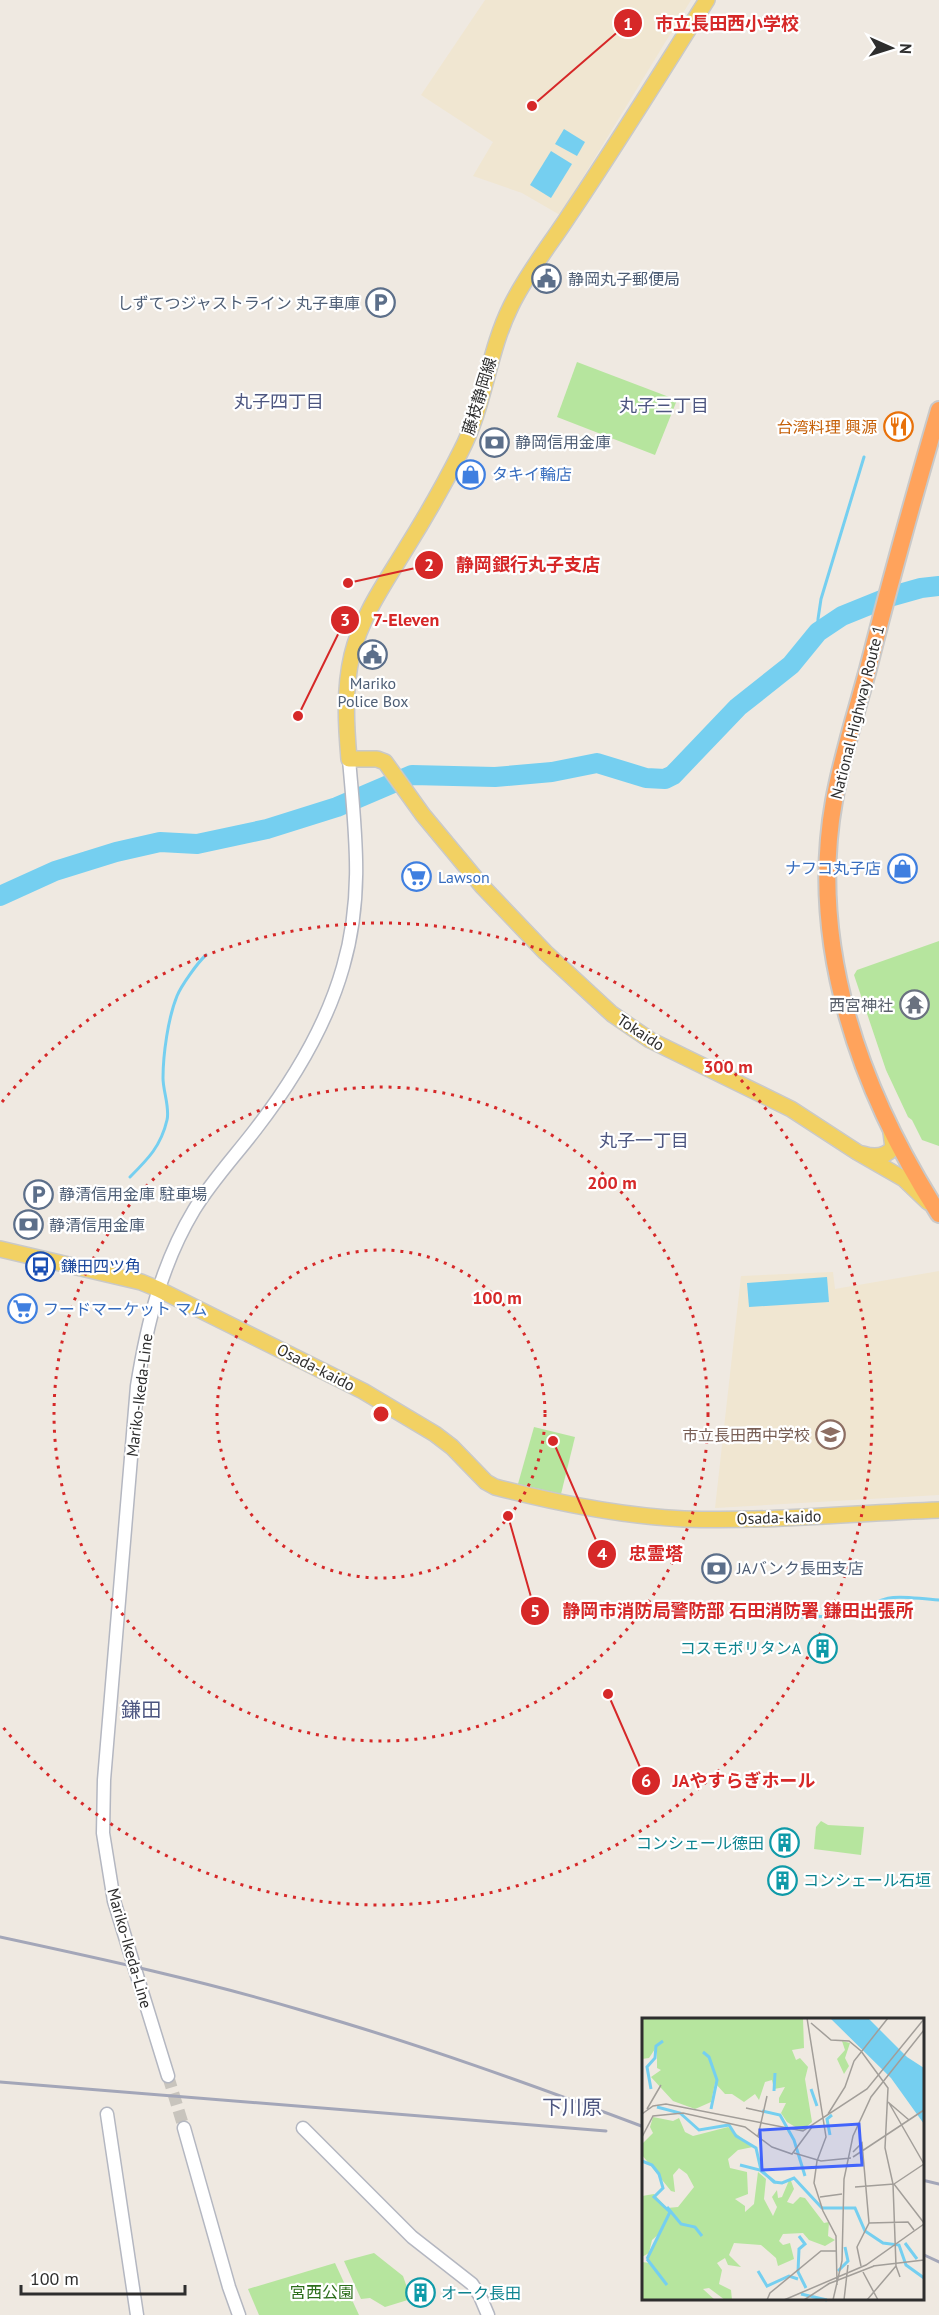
<svg xmlns="http://www.w3.org/2000/svg" width="939" height="2315" font-family="'PT Sans','Noto Sans JP',sans-serif">
  <style>
    .education { fill: #f0e6d1 }
    .green { fill: #b6e59e }
    .water { fill: #75cff0 }
    .lines { fill: none; stroke-linecap: round; stroke-linejoin: round }
    .stream { stroke: #75cff0; stroke-width: 3 }
    .river { stroke: #75cff0; stroke-width: 20 }
    .minor-tunnel { stroke: #c8c4bd; stroke-width: 12; stroke-dasharray: 12 6; stroke-linecap: butt }
    .minor-casing { stroke: #b4b7c1; stroke-width: 15 }
    .major-casing { stroke: #c9c9c9; stroke-width: 18 }
    .highway-casing { stroke: #c9c9c9; stroke-width: 20 }
    .minor { stroke: #fff; stroke-width: 12 }
    .major { stroke: #f2d163; stroke-width: 15 }
    .highway { stroke: #ffa35c; stroke-width: 16 }
    .rail { stroke: #a3a6b8; stroke-width: 3 }
    .ring { fill: none; stroke: #d62828; stroke-width: 3; stroke-dasharray: 3 6 }
    .labels { text-anchor: middle; dominant-baseline: central; stroke-width: 4.5; stroke-linejoin: round; paint-order: stroke }
    .service-label { font-size: 16px; fill: #4e5e75; stroke: #fff; text-anchor: start }
    .street-label { font-size: 16px; fill: #2e2e2e; stroke: #fff }
    .food-label { font-size: 16px; fill: #c56008; stroke: #fff; text-anchor: end }
    .shop-label { font-size: 16px; fill: #366cbe; stroke: #fff; text-anchor: start }
    .worship-label { font-size: 16px; fill: #5b616d; stroke: #fff; text-anchor: end }
    .transit-label { font-size: 16px; fill: #164399; stroke: #fff; text-anchor: start }
    .education-label { font-size: 16px; fill: #785e54; stroke: #fff; text-anchor: end }
    .culture-label { font-size: 16px; fill: #0d838f; stroke: #fff; text-anchor: end }
    .park-label { font-size: 16px; fill: #2c6e1b; stroke: #fff }
    .neighbourhood-label { font-size: 18px; fill: #4d5680; stroke: #fff }
    .quarter-label { font-size: 20px; fill: #4d5680; stroke: #fff }
    .inset-river { fill: none; stroke: #75cff0; stroke-width: 3 }
    .inset-road { fill: none; stroke: #a29e99; stroke-width: 1.5 }
    .view { fill: #4264fb; fill-opacity: 0.15; stroke: #4264fb; stroke-width: 3 }
    .inset-edge { fill: none; stroke: #2e2e2e; stroke-width: 3 }
    .centre { fill: #d62828; stroke: #fff; stroke-width: 3 }
    .ring-label { font-size: 18px; text-anchor: middle; font-weight: bold; fill: #d62828; stroke: #fff; stroke-width: 4.5; stroke-linejoin: round; paint-order: stroke }
    .leader { fill: none; stroke: #d62828; stroke-width: 2 }
    .callout-dot { fill: #d62828; stroke: #fff; stroke-width: 2 }
    .mark-label { font-size: 18px; text-anchor: middle; font-weight: bold; fill: #fff }
    .callout-label { font-size: 18px; text-anchor: middle; font-weight: bold; fill: #d62828; stroke: #fff; stroke-width: 4.5; stroke-linejoin: round; paint-order: stroke }
  </style>
  <rect width="100%" height="100%" fill="#efe9e1"/>
  <g class="education">
    <path d="M485 0H691L560 215 522 193 473 176 493 142 421 95Z"/>
    <path d="M939 1271V1495L715 1508 741 1276 833 1272 835 1289Z"/>
  </g>
  <g class="green">
    <path d="M577 362 677 400 655 455 557 417Z"/>
    <path d="M939 941V1146L922 1140 912 1120 908 1117 886 1070 854 975 857 970Z"/>
    <path d="M534 1427 575 1437 561 1494 518 1484Z"/>
    <path d="M821 1821 828 1825 864 1827 861 1855 814 1849 816 1827Z"/>
    <path d="M374 2253 403 2276 411 2299 385 2307 370 2298 361 2299 344 2261Z"/>
    <path d="M335 2263 359 2315H259L248 2289Z"/>
  </g>
  <g class="water">
    <path d="M564 129 585 142 577 156 555 144Z"/>
    <path d="M551 151 572 164 551 198 530 185Z"/>
    <path d="M827 1277 829 1302 749 1307 747 1283Z"/>
  </g>
  <g class="lines">
    <g class="stream">
      <path d="M818 632V619L821 599 864 457"/>
      <path d="M130 1177C148 1159 161 1146 167 1120 170 1108 163 1091 163 1078 163 1055 168 1018 177 996 181 986 198 962 206 955"/>
      <path d="M740 1618 856 1616C887 1589 902 1598 939 1600"/>
    </g>
    <path class="river" d="M0 896 55 871 116 852 160 842 197 844 267 829 337 807 412 775 495 777 552 772 597 763 646 778 665 779 673 775 738 707 791 665 818 632 842 616 889 597 921 588 939 586"/>
    <path class="minor-tunnel" d="M168 2076 184 2128"/>
    <defs>
      <g id="minor">
        <path d="M168 2076 114 1901 103 1833 104 1780 137 1386C147 1324 161 1265 194 1210 211 1182 235 1156 255 1130 293 1081 326 1027 343 967 364 895 355 831 349 759"/>
        <path d="M107 2114 137 2315"/>
        <path d="M184 2128 229 2287 239 2315"/>
        <path d="M303 2128 412 2237 472 2284 480 2296 488 2315"/>
      </g>
      <g id="major">
        <path d="M707 0C662 71 617 144 570 214 550 245 527 273 511 306 488 352 485 405 461 451 444 485 425 518 405 550 385 583 361 617 352 655 344 689 346 725 349 759H377L385 762 423 815 482 886 545 952 612 1014 650 1040 791 1109 857 1152 904 1179 928 1202"/>
        <path d="M863 1154C875 1158 885 1157 893 1148L891 1132"/>
        <path d="M0 1249 141 1282 158 1289 363 1391 435 1434 452 1447 486 1482 495 1487C556 1503 621 1516 684 1519 768 1522 854 1513 939 1510"/>
      </g>
      <path id="highway" d="M939 410C914 496 890 582 868 669 856 713 842 756 834 801 808 947 861 1092 939 1214"/>
    </defs>
    <use href="#minor" class="minor-casing"/>
    <use href="#major" class="major-casing"/>
    <use href="#highway" class="highway-casing"/>
    <use href="#minor" class="minor"/>
    <use href="#major" class="major"/>
    <use href="#highway" class="highway"/>
    <g class="rail">
      <path d="M0 1937C102 1959 204 1981 304 2011 419 2044 532 2085 644 2127"/>
      <path d="M0 2082 606 2131"/>
      <path d="M922 2180 939 2184"/>
      <path d="M922 2254 939 2262"/>
    </g>
  </g>
  <g class="ring">
    <circle cx="381" cy="1414" r="164"/>
    <circle cx="381" cy="1414" r="327"/>
    <path d="M2 1102A491 491 0 1 1 2 1726"/>
  </g>
  <defs>
    <symbol id="civic-ring" viewBox="-11 -11 22 22"><circle r="9.5" fill="#fff" stroke="#5c6f8a" stroke-width="1.5"/><path d="M-.6-6.5H3V-4.5H.6V-3L4-1V1h2V6H-6V1h2V-1L-.6-3ZM-1.2 2.5V6h2.4V2.5Z" fill="#5c6f8a"/></symbol>
    <symbol id="parking-ring" viewBox="-11 -11 22 22"><circle r="9.5" fill="#fff" stroke="#5c6f8a" stroke-width="1.5"/><path d="M-3.5-5.5H1a3.5 3.5 0 0 1 0 7H-1V5.5H-3.5ZM-1-3.4V-.6H.8a1.4 1.4 0 0 0 0-2.8Z" fill="#5c6f8a"/></symbol>
    <symbol id="restaurant-ring" viewBox="-11 -11 22 22"><circle r="9.5" fill="#fff" stroke="#e8710a" stroke-width="1.5"/><path d="M-5-6h1v4h1v-4h1v4h1v-4h1v5L-1.5 .5V6h-2V.5L-5-1ZM5-6V6H3V1.5H1.5Q1.5-4 5-6Z" fill="#e8710a"/></symbol>
    <symbol id="bank-ring" viewBox="-11 -11 22 22"><circle r="9.5" fill="#fff" stroke="#5c6f8a" stroke-width="1.5"/><path d="M-6-4H6V4H-6ZM0-2.3a2.3 2.3 0 1 0 0 4.6a2.3 2.3 0 1 0 0-4.6Z" fill="#5c6f8a"/></symbol>
    <symbol id="shop-ring" viewBox="-11 -11 22 22"><circle r="9.5" fill="#fff" stroke="#3f7fe0" stroke-width="1.5"/><path d="M-5-2.5h2.3a2.7 3.5 0 0 1 5.4 0H5L5.5 6h-11ZM-1.5-2.5h3a1.5 2.3 0 0 0-3 0Z" fill="#3f7fe0"/></symbol>
    <symbol id="supermarket-ring" viewBox="-11 -11 22 22"><circle r="9.5" fill="#fff" stroke="#3f7fe0" stroke-width="1.5"/><path d="M-6-5.5h2.5l.6 2H6L4.5 2H-2.5L-4.4-4H-6ZM-1.5 3.2a1.3 1.3 0 1 0 .1 0ZM3 3.2a1.3 1.3 0 1 0 .1 0Z" fill="#3f7fe0"/></symbol>
    <symbol id="temple-ring" viewBox="-11 -11 22 22"><circle r="9.5" fill="#fff" stroke="#6b7280" stroke-width="1.5"/><path d="M0-6L5-2H3V0L6.5 2.5H4V6H1.5V3h-3V6H-4V2.5H-6.5L-3 0V-2H-5Z" fill="#6b7280"/></symbol>
    <symbol id="bus-ring" viewBox="-11 -11 22 22"><circle r="9.5" fill="#fff" stroke="#1a4fb4" stroke-width="1.5"/><path d="M-5-6H5V4H4V6H2V4H-2V6H-4V4H-5ZM-3.5-4V0h7V-4ZM-3.5 1.2v1.5H-2V1.2ZM2 1.2v1.5H3.5V1.2Z" fill="#1a4fb4"/></symbol>
    <symbol id="school-ring" viewBox="-11 -11 22 22"><circle r="9.5" fill="#fff" stroke="#8d6e63" stroke-width="1.5"/><path d="M0-5L7-2L0 1L-7-2ZM-4 1L0 2.5L4 1V4Q0 6-4 4Z" fill="#8d6e63"/></symbol>
    <symbol id="building-ring" viewBox="-11 -11 22 22"><circle r="9.5" fill="#fff" stroke="#0f9aa8" stroke-width="1.5"/><path d="M-4-6H4V6H1V3H-1V6H-4ZM-2.5-4.3h1.7v1.8h-1.7ZM.8-4.3h1.7v1.8H.8ZM-2.5-1h1.7V.8h-1.7ZM.8-1h1.7V.8H.8Z" fill="#0f9aa8"/></symbol>
  </defs>
  <g fill-rule="evenodd">
    <use href="#civic-ring" x="530" y="262" width="33" height="33"/>
    <use href="#parking-ring" x="364" y="286" width="33" height="33"/>
    <use href="#restaurant-ring" x="882" y="410" width="33" height="33"/>
    <use href="#bank-ring" x="478" y="426" width="33" height="33"/>
    <use href="#shop-ring" x="454" y="458" width="33" height="33"/>
    <use href="#civic-ring" x="356" y="638" width="33" height="33"/>
    <use href="#shop-ring" x="886" y="852" width="33" height="33"/>
    <use href="#supermarket-ring" x="400" y="860" width="33" height="33"/>
    <use href="#temple-ring" x="898" y="988" width="33" height="33"/>
    <use href="#parking-ring" x="22" y="1178" width="33" height="33"/>
    <use href="#bank-ring" x="12" y="1208" width="33" height="33"/>
    <use href="#bus-ring" x="24" y="1250" width="33" height="33"/>
    <use href="#supermarket-ring" x="6" y="1292" width="33" height="33"/>
    <use href="#school-ring" x="814" y="1418" width="33" height="33"/>
    <use href="#bank-ring" x="700" y="1552" width="33" height="33"/>
    <use href="#building-ring" x="806" y="1632" width="33" height="33"/>
    <use href="#building-ring" x="768" y="1826" width="33" height="33"/>
    <use href="#building-ring" x="766" y="1864" width="33" height="33"/>
    <use href="#building-ring" x="404" y="2276" width="33" height="33"/>
  </g>
  <g class="labels">
    <g class="service-label">
      <text x="568" y="279">静岡丸子郵便局</text>
      <text x="360" y="303" text-anchor="end">しずてつジャストライン 丸子車庫</text>
      <text x="515" y="442">静岡信用金庫</text>
      <text x="373" y="683" text-anchor="middle">Mariko<tspan x="373" dy="18">Police Box</tspan></text>
      <text x="59" y="1194">静清信用金庫 駐車場</text>
      <text x="49" y="1225">静清信用金庫</text>
      <text x="737" y="1568">JAバンク長田支店</text>
    </g>
    <g class="street-label">
      <text transform="translate(479 396) rotate(-73)">藤枝静岡線</text>
      <text transform="translate(857 712) rotate(-76)">National Highway Route 1</text>
      <text transform="translate(641 1032) rotate(33)">Tokaido</text>
      <text transform="translate(316 1367) rotate(27)">Osada-kaido</text>
      <text transform="translate(139 1395) rotate(-83)">Mariko-Ikeda-Line</text>
      <text transform="translate(779 1517) rotate(-2)">Osada-kaido</text>
      <text transform="translate(130 1948) rotate(74)">Mariko-Ikeda-Line</text>
    </g>
    <g class="food-label">
      <text x="877" y="427">台湾料理 興源</text>
    </g>
    <g class="shop-label">
      <text x="492" y="474">タキイ輪店</text>
      <text x="881" y="868" text-anchor="end">ナフコ丸子店</text>
      <text x="438" y="877">Lawson</text>
      <text x="43" y="1309">フードマーケット マム</text>
    </g>
    <g class="worship-label">
      <text x="893" y="1005">西宮神社</text>
    </g>
    <g class="transit-label">
      <text x="61" y="1266">鎌田四ツ角</text>
    </g>
    <g class="education-label">
      <text x="810" y="1435">市立長田西中学校</text>
    </g>
    <g class="culture-label">
      <text x="801" y="1648">コスモポリタンA</text>
      <text x="764" y="1843">コンシェール徳田</text>
      <text x="803" y="1880" text-anchor="start">コンシェール石垣</text>
      <text x="441" y="2293" text-anchor="start">オーク長田</text>
    </g>
    <g class="park-label">
      <text x="322" y="2292">宮西公園</text>
    </g>
    <g class="neighbourhood-label">
      <text x="279" y="401">丸子四丁目</text>
      <text x="664" y="405">丸子三丁目</text>
      <text x="644" y="1140">丸子一丁目</text>
    </g>
    <g class="quarter-label">
      <text x="141" y="1710">鎌田</text>
      <text x="572" y="2107">下川原</text>
    </g>
  </g>
  <g transform="translate(642 2018)">
    <rect width="282" height="282" fill="#efe9e1"/>
    <path d="M0 0H161L162 30 150 32 154 42 158 40 166 49 163 61 170 104 160 113 145 104 139 95 144 85H137V80L143 69 132 71 130 62 123 64 117 82 113 76 102 84 90 76H83L73 65 69 84 60 88 53 91 31 83 9 59 19 52 15 50V28L7 40 0 41ZM200 23 208 25 203 40 207 48 202 56 195 41 203 32ZM11 99 31 103 37 100 43 114 51 118 86 109 111 129 96 132 86 141 88 150 105 154 106 176 93 181 103 188V194L112 186 116 154 124 161 122 181 131 198 135 189 130 179 135 172 136 180 140 179 148 160 152 171 145 184 151 186 158 179 163 180 182 205 187 204 186 218 193 222 183 228 167 222 161 215 141 216 137 223 141 227 148 225 152 241 136 248 134 240 119 227 92 225 87 237 99 249 86 247 83 240 75 245 80 252 77 266 89 272 90 282H83L67 270 61 271 73 282H0V244L8 245 6 239 18 215 10 222 7 235 0 239V178L12 176 25 190 36 189 52 169 45 156 37 150 31 157 33 174 29 173 0 137V126L11 115 8 109Z" fill="#b6e59e"/>
    <path d="M188 0H226L265 39 282 50V106L249 60Z" fill="#75cff0"/>
    <path class="inset-river" d="M61 34 67 39 75 62 69 91M9 71 5 49 13 40 14 28 21 23M169 71 175 88M132 73 133 55M15 89 38 95 57 112 87 107 94 118 114 130 119 152 132 164 140 165 152 160 180 190H213L223 213 241 225 257 227 264 247 282 260M120 93 138 97 152 122 163 158M188 117 185 101 190 97M0 143 10 147 17 156 21 170 12 179 28 194 5 241M98 147 118 152 134 165M25 189 39 206 53 209 60 218M157 218 163 226 157 231 156 254 164 270M263 225 275 241M5 241 25 267M116 253 125 268 147 258 156 261M196 253 206 243 203 229M159 276 185 282"/>
    <path class="inset-road" d="M165 0 184 119 175 143 172 165 181 193 194 218 195 267M169 5 189 22 207 23 219 33 246 70 243 130 251 166 254 248 258 259M246 84 267 102M247 85 282 146M104 90 122 94M5 91 19 67M0 96 11 88 24 86 161 113 225 71 282 1M186 96 203 69 212 43 246 0M116 118 125 78M0 119 11 98 41 95 103 109 130 129 150 136 170 109M211 134 220 125 227 205 215 229 219 248M152 135 179 143 209 140M211 139 282 92M252 166 282 146M213 169 252 166 282 205M178 179 200 176M227 205 266 204 272 212M231 248 282 242M221 254 236 282M186 266 232 248M125 282 128 275 179 233H194M142 282 224 247 282 206M162 282 188 265M191 282 200 243 202 161 211 118 229 79 282 12M202 282 206 247M225 282 254 248"/>
    <path class="view" d="M217 106 220 147 120 152 118 112Z"/>
    <rect width="282" height="282" class="inset-edge"/>
  </g>
  <circle cx="381" cy="1414" r="9" class="centre"/>
  <g class="ring-label">
    <text x="728" y="1073">300 m</text>
    <text x="612" y="1189">200 m</text>
    <text x="497" y="1304">100 m</text>
  </g>
  <path class="leader" d="M532 106L628 23M348 583L429 565M298 716L345 620M553 1441L602 1554M508 1516L535 1611M608 1694L646 1781"/>
  <g class="callout-dot">
    <circle cx="532" cy="106" r="6"/>
    <circle cx="348" cy="583" r="6"/>
    <circle cx="298" cy="716" r="6"/>
    <circle cx="553" cy="1441" r="6"/>
    <circle cx="508" cy="1516" r="6"/>
    <circle cx="608" cy="1694" r="6"/>
    <circle cx="628" cy="23" r="15"/>
    <circle cx="429" cy="565" r="15"/>
    <circle cx="345" cy="620" r="15"/>
    <circle cx="602" cy="1554" r="15"/>
    <circle cx="535" cy="1611" r="15"/>
    <circle cx="646" cy="1781" r="15"/>
  </g>
  <g class="mark-label">
    <text x="628" y="30">1</text>
    <text x="429" y="571">2</text>
    <text x="345" y="626">3</text>
    <text x="602" y="1560">4</text>
    <text x="535" y="1617">5</text>
    <text x="646" y="1787">6</text>
  </g>
  <g class="callout-label">
    <text x="727" y="30">市立長田西小学校</text>
    <text x="528" y="571">静岡銀行丸子支店</text>
    <text x="406" y="626">7-Eleven</text>
    <text x="656" y="1560">忠霊塔</text>
    <text x="738" y="1617">静岡市消防局警防部 石田消防署 鎌田出張所</text>
    <text x="744" y="1787">JAやすらぎホール</text>
  </g>
  <g transform="translate(891 48) rotate(93)" stroke="#ffffff" stroke-width="4.5" paint-order="stroke">
  <path d="M0-4.5L10 22L0 15L-10 22Z" fill="#2e2e2e"/>
  <text y="-9" font-size="16" font-weight="bold" text-anchor="middle" fill="#2e2e2e">N</text>
  </g>
  <path d="M21 2285v9h164v-9" fill="none" stroke="#2e2e2e" stroke-width="3"/>
  <text x="30" y="2285" font-size="18" fill="#2e2e2e" stroke="#ffffff" stroke-width="4.5" paint-order="stroke">100 m</text>
</svg>
